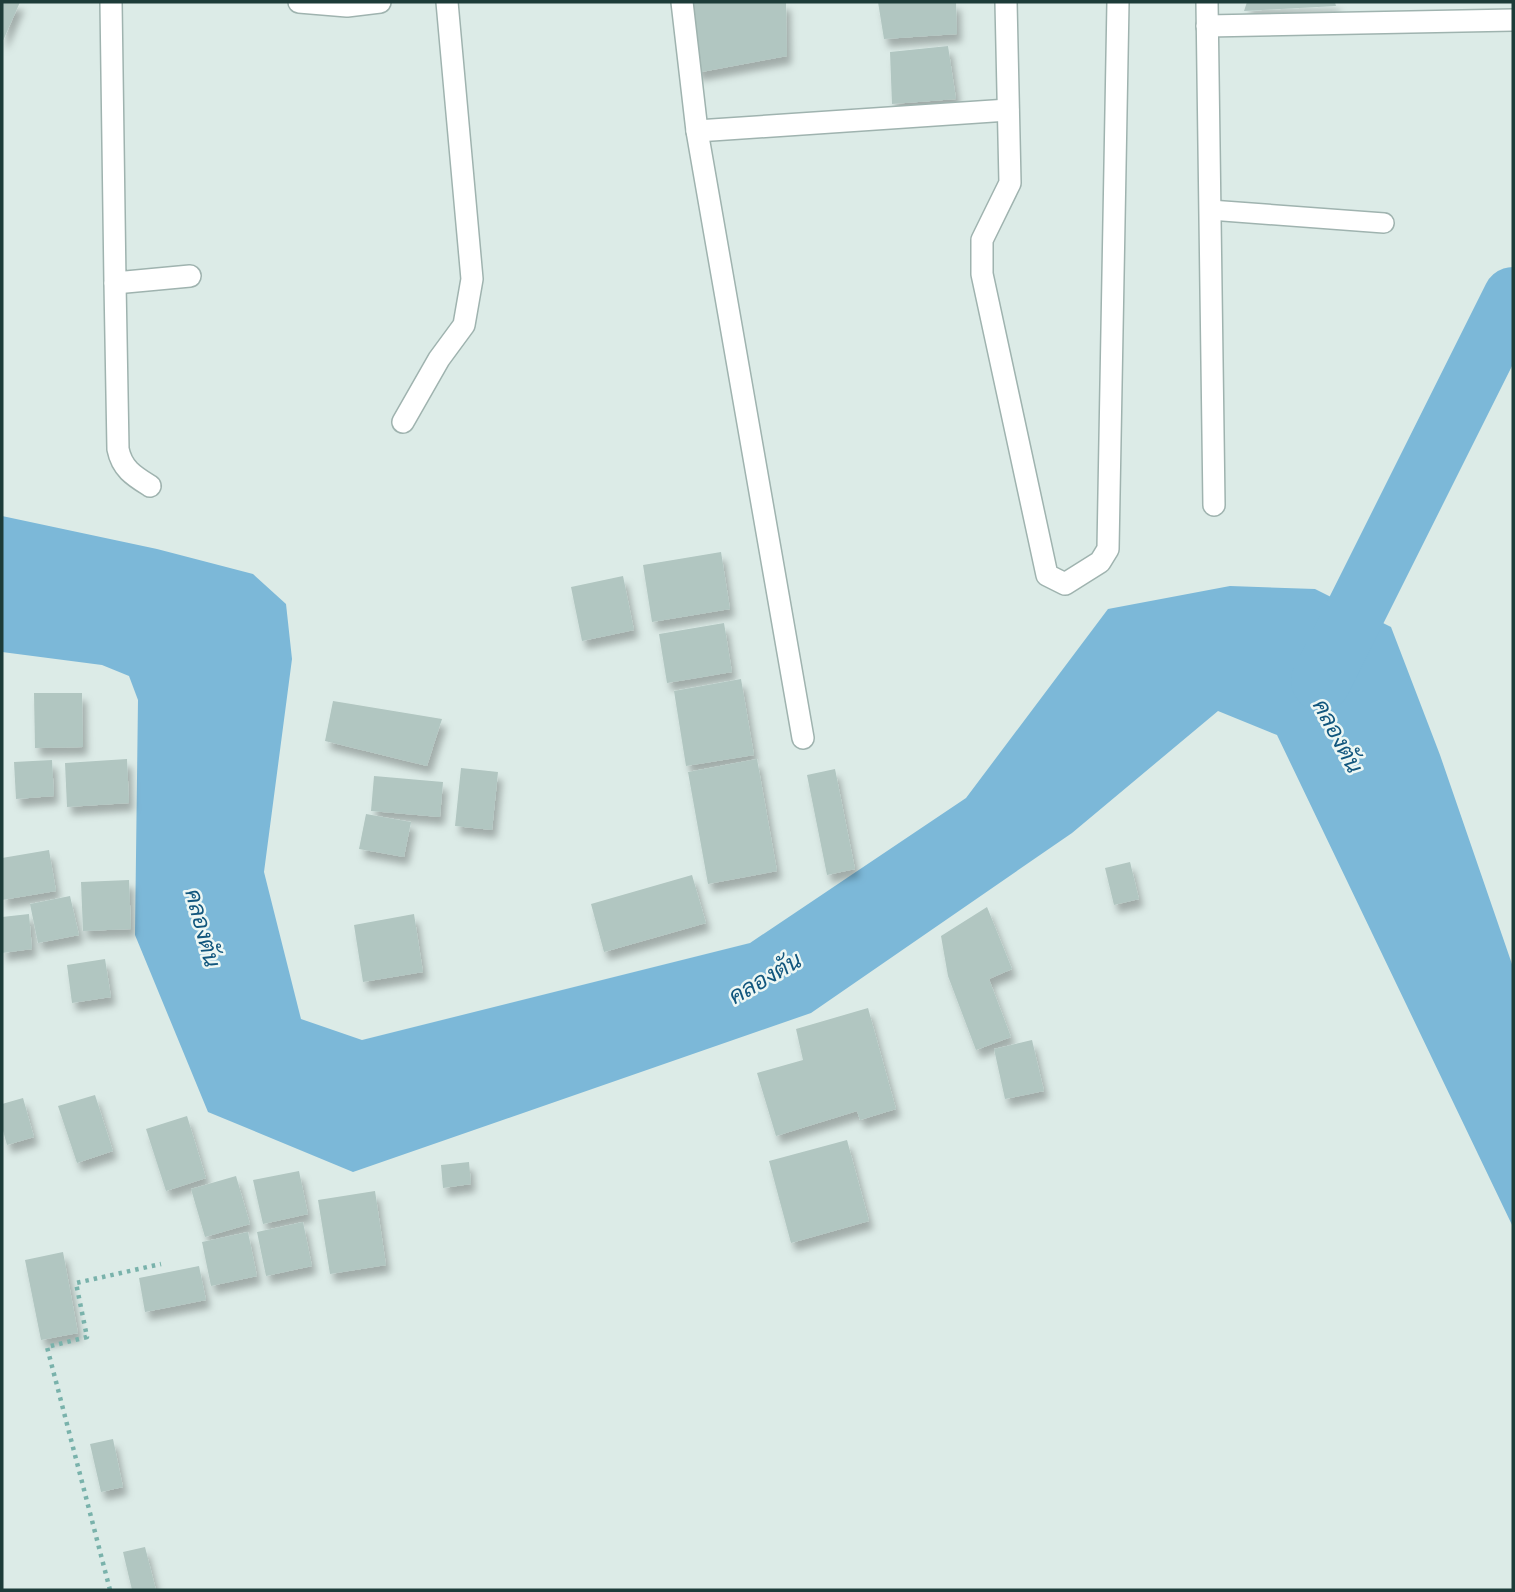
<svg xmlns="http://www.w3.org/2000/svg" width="1515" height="1592" font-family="'DM Sans',Sarabun,sans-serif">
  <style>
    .water { fill: #7cb8d8 }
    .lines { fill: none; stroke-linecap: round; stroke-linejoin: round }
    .river { stroke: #7cb8d8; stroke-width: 60 }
    .building { fill: #b1c6c1; filter: url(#shadow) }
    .service-casing { stroke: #9fb3af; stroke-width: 22 }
    .minor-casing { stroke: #9fb3af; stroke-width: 24 }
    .path { stroke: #79b2ab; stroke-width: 4.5; stroke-dasharray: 3.5 5; stroke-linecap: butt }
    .service { stroke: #fff; stroke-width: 19 }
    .minor { stroke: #fff; stroke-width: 21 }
    .labels { text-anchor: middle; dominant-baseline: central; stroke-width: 5; stroke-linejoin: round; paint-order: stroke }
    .water-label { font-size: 23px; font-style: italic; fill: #11567d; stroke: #edf7f4 }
  </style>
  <defs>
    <filter id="shadow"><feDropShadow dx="4.5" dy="8" stdDeviation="3.5" flood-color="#0004"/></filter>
  </defs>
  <rect width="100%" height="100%" fill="#dcebe7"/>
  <path class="water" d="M2 516 157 549 253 574 286 604 292 659 264 872 301 1019 362 1040 750 943 966 798 1108 609 1230 586 1315 589 1391 627 1440 755 1513 967V1227L1277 735 1218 711 1072 833 811 1013 353 1172 208 1112 135 935 138 700 129 676 102 665 2 652Z"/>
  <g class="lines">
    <path class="river" d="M1321 681 1513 297"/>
  </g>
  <g class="building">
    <path d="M2 2H20L2 43Z"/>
    <path d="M688 2H786L787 56 696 73Z"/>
    <path d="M878 2H956L957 34 884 39Z"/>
    <path d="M1247 2H1335L1336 6 1244 11Z"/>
    <path d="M948 46 956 99 892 104 890 52Z"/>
    <path d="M721 552 730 609 652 622 643 565Z"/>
    <path d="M623 576 634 630 582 641 571 587Z"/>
    <path d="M724 623 732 672 667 683 659 634Z"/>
    <path d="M741 679 754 755 686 766 674 691Z"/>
    <path d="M34 693H82L83 747 35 748Z"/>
    <path d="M333 701 442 719 427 766 325 741Z"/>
    <path d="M127 759 129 803 67 807 65 763Z"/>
    <path d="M757 759 777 871 708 884 688 772Z"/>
    <path d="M52 760 54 796 16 799 14 762Z"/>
    <path d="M461 768 498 772 492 830 455 826Z"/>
    <path d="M835 769 855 869 827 875 807 775Z"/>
    <path d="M374 776 443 782 440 817 371 811Z"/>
    <path d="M366 814 411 822 404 857 359 849Z"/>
    <path d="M49 850 56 891 2 900V858Z"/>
    <path d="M1130 862 1139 899 1114 905 1105 868Z"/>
    <path d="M692 875 706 923 604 952 591 904Z"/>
    <path d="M129 880 131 929 83 931 81 882Z"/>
    <path d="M70 896 79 935 38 943 30 904Z"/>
    <path d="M987 907 1012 969 989 979 1011 1037 976 1050 948 976 941 936Z"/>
    <path d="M29 914 32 949 2 953V917Z"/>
    <path d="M414 914 423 972 363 982 354 925Z"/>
    <path d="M105 959 111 997 72 1003 67 965Z"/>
    <path d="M868 1008 896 1109 860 1120 857 1111 776 1136 757 1073 803 1060 796 1029Z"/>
    <path d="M1032 1040 1044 1091 1005 1099 994 1049Z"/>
    <path d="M95 1095 113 1151 77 1163 58 1106Z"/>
    <path d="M23 1098 34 1137 7 1145 2 1127V1104Z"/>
    <path d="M187 1116 206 1178 166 1191 146 1129Z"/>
    <path d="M847 1140 869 1221 791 1243 769 1161Z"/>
    <path d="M469 1162 471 1184 443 1188 441 1165Z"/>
    <path d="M299 1171 308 1214 263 1224 253 1180Z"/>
    <path d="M236 1176 250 1224 205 1237 191 1189Z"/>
    <path d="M375 1191 386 1265 330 1274 318 1200Z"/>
    <path d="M303 1222 312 1266 266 1276 257 1232Z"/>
    <path d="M248 1232 257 1276 211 1286 202 1242Z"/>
    <path d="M63 1252 78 1333 41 1340 25 1260Z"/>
    <path d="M199 1266 206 1300 145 1312 139 1278Z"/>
    <path d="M113 1439 123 1487 101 1492 90 1444Z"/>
    <path d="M145 1547 156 1590H132L123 1552Z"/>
  </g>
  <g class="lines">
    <defs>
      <path id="service" d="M1210 210 1384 223"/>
      <g id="minor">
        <path d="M111 2 115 283 190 276"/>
        <path d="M299 2 347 6 380 2"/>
        <path d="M682 2 697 131 803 738"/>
        <path d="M1006 2 1010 183 982 240V274L1047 575 1065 584 1100 562 1108 549 1118 2"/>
        <path d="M1207 2 1214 505"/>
        <path d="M1207 26 1513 20"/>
        <path d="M697 131 1008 110"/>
        <path d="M115 283 118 449C122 469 134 476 150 486"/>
        <path d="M403 422 439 359 464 325 472 279 447 2"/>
      </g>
    </defs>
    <use href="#service" class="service-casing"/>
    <use href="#minor" class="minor-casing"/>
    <path class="path" d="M110 1590 47 1347 87 1337 76 1283 161 1264"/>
    <use href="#service" class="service"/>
    <use href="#minor" class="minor"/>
  </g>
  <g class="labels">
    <g class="water-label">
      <text transform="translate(1338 736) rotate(62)">คลองตัน</text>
      <text transform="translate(203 928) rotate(75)">คลองตัน</text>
      <text transform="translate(765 978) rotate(-30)">คลองตัน</text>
    </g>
  </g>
  <rect width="1515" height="1592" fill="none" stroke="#1d3c39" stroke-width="7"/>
</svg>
